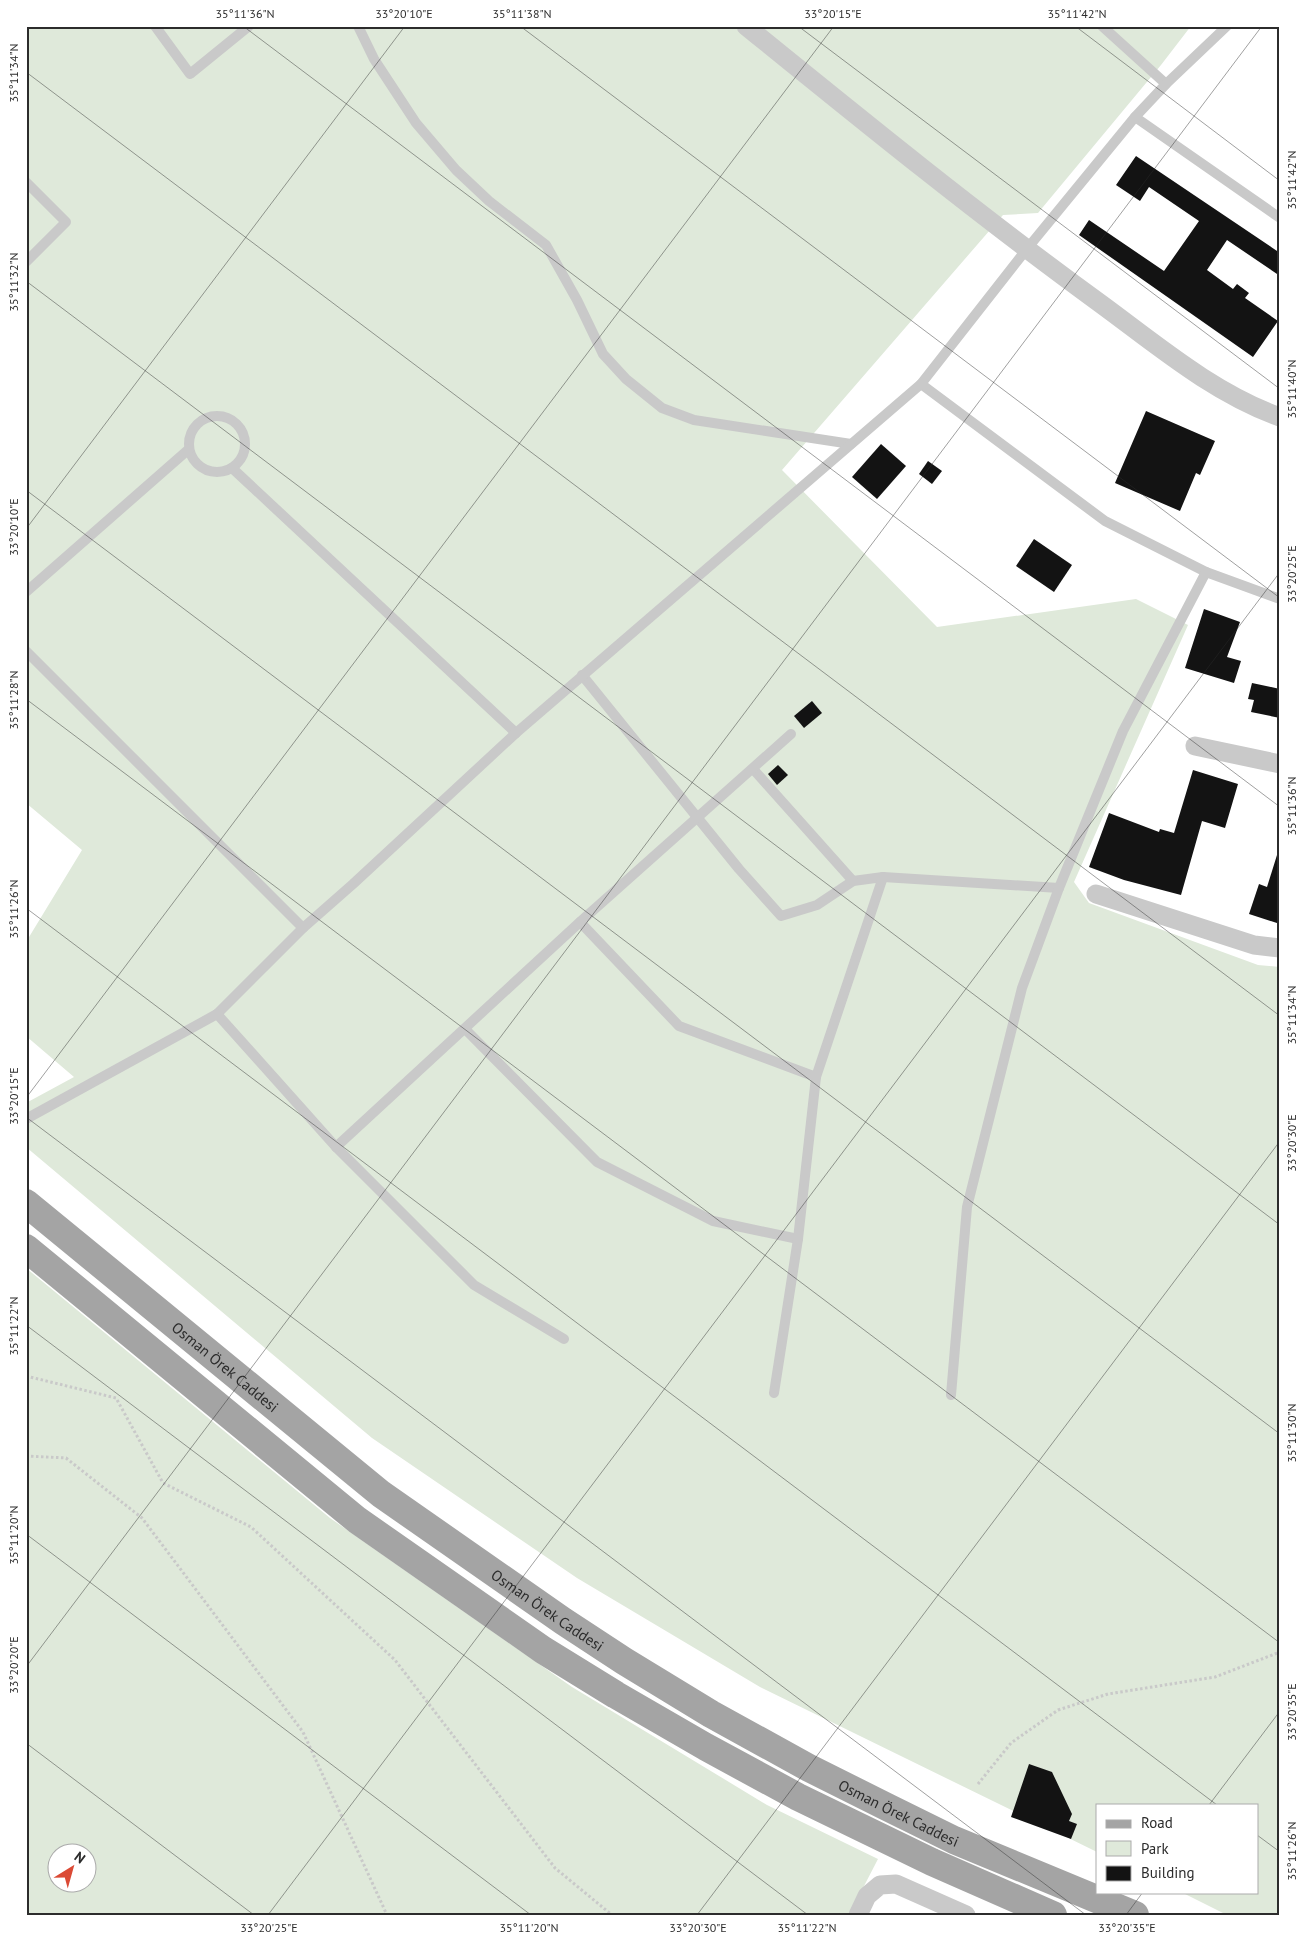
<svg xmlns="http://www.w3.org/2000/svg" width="1306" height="1941" font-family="'PT Sans',sans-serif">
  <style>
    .green { fill: #dfe9da; fill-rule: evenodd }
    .building { fill: #131313 }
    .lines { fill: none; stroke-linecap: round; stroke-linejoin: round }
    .path { stroke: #c9c9c9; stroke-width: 3; stroke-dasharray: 2.5 2.5; stroke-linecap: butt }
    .lane { stroke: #c9c9c9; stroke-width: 10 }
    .street { stroke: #c9c9c9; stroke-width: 19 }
    .primary { stroke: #a4a4a4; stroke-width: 28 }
    .ticks { fill: none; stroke: #2c2c2c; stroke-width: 1; stroke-opacity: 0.45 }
    .labels { text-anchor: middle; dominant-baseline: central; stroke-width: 5; stroke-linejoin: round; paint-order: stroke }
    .street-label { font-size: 15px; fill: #2c2c2c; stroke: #fff }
    .neatline { fill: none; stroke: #2c2c2c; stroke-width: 2 }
    .ticks-label { font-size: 12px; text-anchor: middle; fill: #2c2c2c }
  </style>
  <rect width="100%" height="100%" fill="#fff"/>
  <g class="green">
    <path d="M26 26H1191L1161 65 1038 213 1003 215 782 470 937 627 1136 599 1188 625 1074 882 1089 903 1258 965 1280 967V1915H1227L1181 1892H1257V1805H1097V1852L760 1687 577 1578 372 1438 26 1147V1103L74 1077 26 1036V942L82 850 26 803Z"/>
    <path d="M26 1268 330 1518 572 1687 767 1805 878 1859 849 1915H26ZM58 1854H88V1884H58Z"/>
  </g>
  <g class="building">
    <path d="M1136 156 1280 253V276L1227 240 1207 270 1233 289 1237 284 1249 293 1245 298 1278 321 1253 357 1079 235 1089 220 1164 271 1199 221 1149 187 1140 201 1116 185Z"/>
    <path d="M1146 411 1215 441 1200 475 1196 473 1180 511 1115 483Z"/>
    <path d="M881 444 906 466 877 499 852 477Z"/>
    <path d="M928 461 942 471 932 484 919 474Z"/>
    <path d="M1034 539 1072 565 1054 592 1016 566Z"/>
    <path d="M1204 609 1240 622 1227 657 1241 661 1234 683 1185 668Z"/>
    <path d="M1252 683 1280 689V718L1251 712 1254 700 1248 699Z"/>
    <path d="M812 701 822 713 804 728 794 716Z"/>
    <path d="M778 765 788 775 777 785 768 774Z"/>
    <path d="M1193 770 1238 784 1225 828 1202 821 1181 895 1124 880 1089 867 1109 813 1159 832 1160 829 1174 833Z"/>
    <path d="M1277 855 1280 856V924L1249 914 1259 884 1267 887Z"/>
    <path d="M1029 1764 1052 1772 1072 1814 1069 1821 1077 1824 1071 1839 1011 1817Z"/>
  </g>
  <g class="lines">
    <g class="path">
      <path d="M26 1376 116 1398 163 1483 251 1527 395 1660 555 1868 612 1915"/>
      <path d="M26 1456 66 1458 142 1518 303 1732 387 1915"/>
      <path d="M978 1784 1011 1743 1058 1710 1108 1694 1215 1677 1280 1652"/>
    </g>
    <g class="lane">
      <path d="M155 26 190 74 249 26"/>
      <path d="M358 26 374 59 416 123 456 170 489 201 546 245 577 300 603 354 626 379 662 408 694 420 851 444"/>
      <path d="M1102 26 1166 84"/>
      <path d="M1135 117 1280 218"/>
      <path d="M26 182 66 222 26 262"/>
      <path d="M921 384 1105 521 1206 572 1280 599"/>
      <circle cx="217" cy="444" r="28"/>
      <path d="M232 468 516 733"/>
      <path d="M26 592 189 449"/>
      <path d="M26 651 303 928"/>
      <path d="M582 675 739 869 781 916 817 905 853 881 883 877 1059 888"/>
      <path d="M753 769 853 881"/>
      <path d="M580 922 679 1026 816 1077"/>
      <path d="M217 1014 303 928 353 884 516 733 921 384 1026 250 1135 117 1166 84 1227 26"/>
      <path d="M465 1029 597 1162 713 1221 798 1239"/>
      <path d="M26 1119 217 1014 336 1147 474 1285 564 1339"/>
      <path d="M336 1147 580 922 791 734"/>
      <path d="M774 1393 798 1239 816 1077 883 877"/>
      <path d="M951 1395 967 1207 1022 988 1059 888 1123 731 1206 572"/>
    </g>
    <g class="street">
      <path d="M746 26C863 121 980 216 1101 304 1157 345 1213 393 1280 417"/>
      <path d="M1195 746 1280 764"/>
      <path d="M1096 894 1254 945 1280 948"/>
      <path d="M858 1915 867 1896 880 1885 896 1884 966 1915"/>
    </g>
    <g class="primary">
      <path id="s1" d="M26 1203 381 1494 563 1621 624 1661 711 1714 809 1768 887 1807 954 1840 1135 1915"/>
      <path d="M26 1248 357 1520 543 1650 616 1695 706 1747 798 1797 932 1862 1053 1915"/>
    </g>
  </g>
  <path class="ticks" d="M243 26 1280 807M520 26 1280 598M798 26 1280 389M1075 26 1280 181M26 72 1280 1016M26 281 1280 1225M26 490 1280 1434M26 529 405 26M26 699 1280 1643M26 908 1217 1805M26 1098 834 26M26 1117 1086 1915M26 1325 808 1915M26 1534 531 1915M26 1667 1262 26M26 1743 254 1915M1209 1805 1280 1711M1257 1835 1280 1852M268 1915 1280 572M697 1915 1280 1141M1126 1915 1143 1892"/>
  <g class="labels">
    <g class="street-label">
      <text stroke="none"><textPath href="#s1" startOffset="258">Osman Örek Caddesi</textPath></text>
      <text stroke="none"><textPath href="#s1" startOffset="662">Osman Örek Caddesi</textPath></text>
      <text stroke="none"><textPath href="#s1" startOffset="1068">Osman Örek Caddesi</textPath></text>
    </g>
  </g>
  <rect width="1306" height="1941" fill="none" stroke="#ffffff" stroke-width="55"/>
  <rect x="1096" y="1804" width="162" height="90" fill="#ffffff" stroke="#ababab"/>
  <rect x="1106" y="1820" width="25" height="8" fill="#a4a4a4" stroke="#ababab"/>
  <text x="1141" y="1828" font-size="15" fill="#2c2c2c">Road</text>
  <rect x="1106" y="1841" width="25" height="15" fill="#dfe9da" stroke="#ababab"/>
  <text x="1141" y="1854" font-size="15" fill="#2c2c2c">Park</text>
  <rect x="1106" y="1866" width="25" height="15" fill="#131313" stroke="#ababab"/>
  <text x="1141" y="1878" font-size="15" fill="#2c2c2c">Building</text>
  <g transform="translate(72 1868) rotate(37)"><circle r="24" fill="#ffffff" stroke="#ababab"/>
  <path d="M0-4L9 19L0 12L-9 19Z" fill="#db4a35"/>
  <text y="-8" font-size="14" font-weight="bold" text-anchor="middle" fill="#2c2c2c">N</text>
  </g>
  <rect x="28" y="28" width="1250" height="1886" class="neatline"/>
  <g class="ticks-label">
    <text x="245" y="18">35°11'36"N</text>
    <text x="404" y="18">33°20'10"E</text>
    <text x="522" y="18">35°11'38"N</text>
    <text x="833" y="18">33°20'15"E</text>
    <text x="1077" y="18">35°11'42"N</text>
    <text transform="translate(14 73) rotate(-90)" y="4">35°11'34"N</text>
    <text transform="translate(1292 180) rotate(-90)" y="4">35°11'42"N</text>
    <text transform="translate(14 282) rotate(-90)" y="4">35°11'32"N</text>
    <text transform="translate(1292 389) rotate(-90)" y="4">35°11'40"N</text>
    <text transform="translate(14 527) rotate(-90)" y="4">33°20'10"E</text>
    <text transform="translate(1292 574) rotate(-90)" y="4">33°20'25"E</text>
    <text transform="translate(14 700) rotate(-90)" y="4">35°11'28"N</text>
    <text transform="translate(1292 806) rotate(-90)" y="4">35°11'36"N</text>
    <text transform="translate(14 909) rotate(-90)" y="4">35°11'26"N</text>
    <text transform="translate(1292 1015) rotate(-90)" y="4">35°11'34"N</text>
    <text transform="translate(14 1096) rotate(-90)" y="4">33°20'15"E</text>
    <text transform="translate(1292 1143) rotate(-90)" y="4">33°20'30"E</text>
    <text transform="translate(14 1326) rotate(-90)" y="4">35°11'22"N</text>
    <text transform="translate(1292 1433) rotate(-90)" y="4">35°11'30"N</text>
    <text transform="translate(14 1535) rotate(-90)" y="4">35°11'20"N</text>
    <text transform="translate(14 1665) rotate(-90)" y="4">33°20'20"E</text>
    <text transform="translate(1292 1712) rotate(-90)" y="4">33°20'35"E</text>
    <text transform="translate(1292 1851) rotate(-90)" y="4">35°11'26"N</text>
    <text x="269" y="1932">33°20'25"E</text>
    <text x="529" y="1932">35°11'20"N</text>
    <text x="698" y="1932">33°20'30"E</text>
    <text x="807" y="1932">35°11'22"N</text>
    <text x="1127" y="1932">33°20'35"E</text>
  </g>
</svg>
